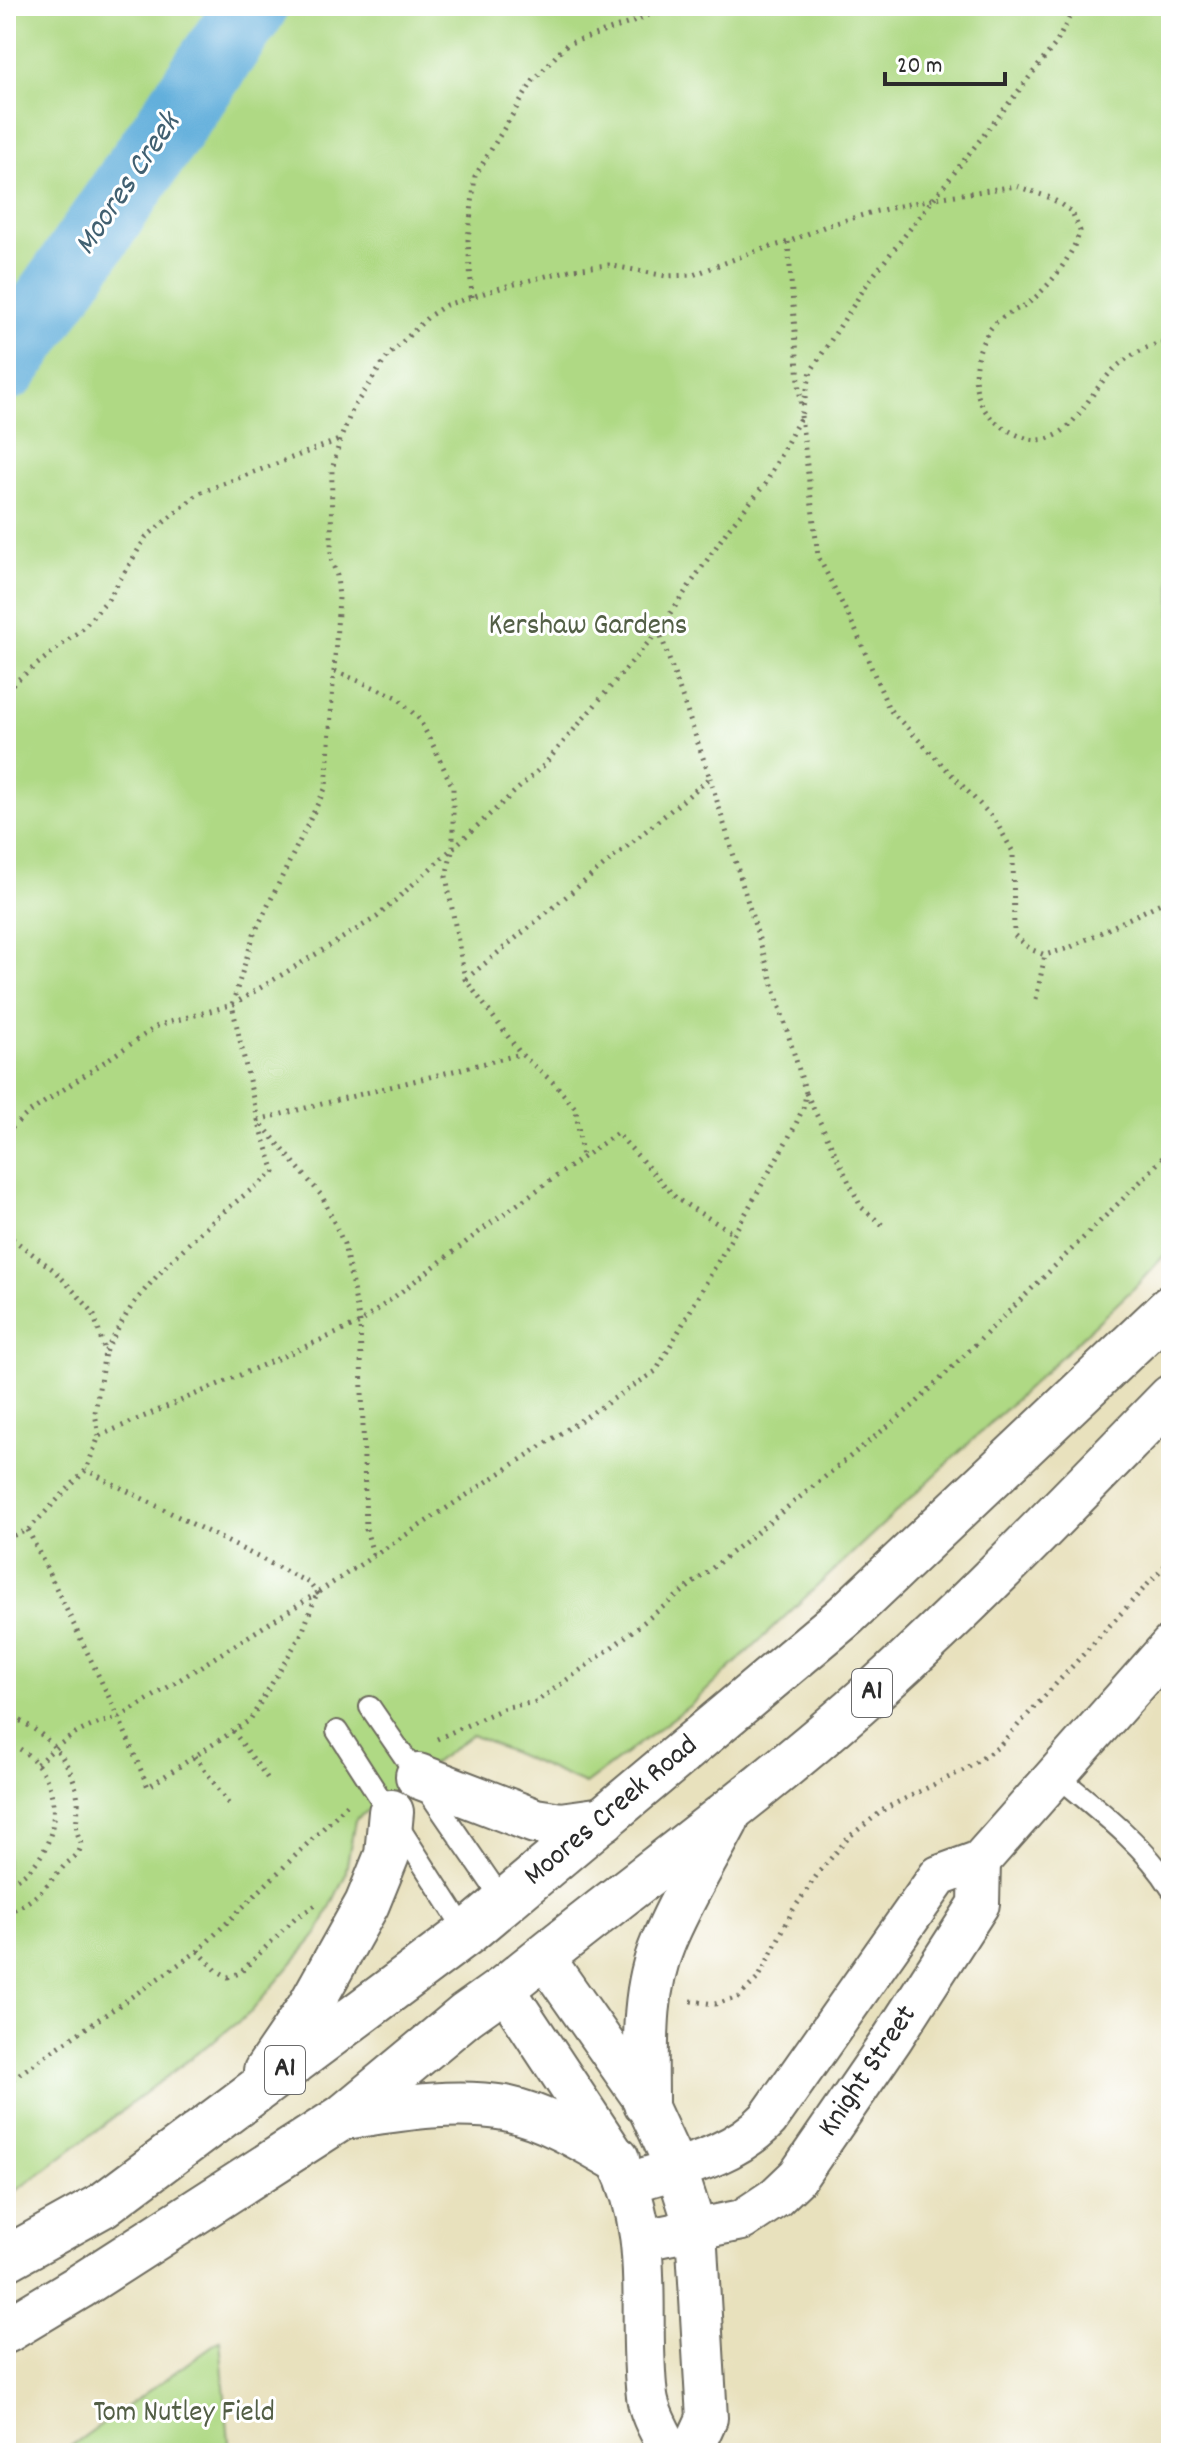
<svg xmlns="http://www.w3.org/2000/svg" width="1177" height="2459" font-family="Dekko,sans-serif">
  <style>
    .green { fill: #afd984; stroke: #6d8258; stroke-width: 2 }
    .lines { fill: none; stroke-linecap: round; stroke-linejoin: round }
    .river { stroke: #62afdb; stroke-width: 72 }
    .lane-casing { stroke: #6d6b5e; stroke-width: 24 }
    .street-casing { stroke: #6d6b5e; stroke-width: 44 }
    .highway-casing { stroke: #6d6b5e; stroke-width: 48 }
    .path { stroke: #6d6b5e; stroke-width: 5; stroke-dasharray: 2 6; stroke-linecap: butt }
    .lane { stroke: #fff; stroke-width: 20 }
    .street { stroke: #fff; stroke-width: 40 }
    .highway { stroke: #fff; stroke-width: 44 }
    .labels { text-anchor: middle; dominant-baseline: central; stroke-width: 6; stroke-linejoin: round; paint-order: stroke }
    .shield { fill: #fff; stroke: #6b6b6b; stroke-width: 2 }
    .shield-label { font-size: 28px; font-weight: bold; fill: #2b2b2b }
    .park-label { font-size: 30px; fill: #535f46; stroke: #fff }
    .street-label { font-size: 30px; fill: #2b2b2b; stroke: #fff }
    .water-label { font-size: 32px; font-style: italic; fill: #416071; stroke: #fff }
  </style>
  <rect width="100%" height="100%" fill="#fff"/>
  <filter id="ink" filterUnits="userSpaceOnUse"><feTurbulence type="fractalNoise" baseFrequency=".0125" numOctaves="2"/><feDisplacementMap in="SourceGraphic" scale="16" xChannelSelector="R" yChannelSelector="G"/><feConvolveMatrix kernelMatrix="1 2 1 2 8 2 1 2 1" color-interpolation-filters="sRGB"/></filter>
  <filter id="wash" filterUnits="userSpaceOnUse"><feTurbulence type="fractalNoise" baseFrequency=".006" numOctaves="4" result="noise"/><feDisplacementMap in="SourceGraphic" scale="32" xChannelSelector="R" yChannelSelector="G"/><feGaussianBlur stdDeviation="1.8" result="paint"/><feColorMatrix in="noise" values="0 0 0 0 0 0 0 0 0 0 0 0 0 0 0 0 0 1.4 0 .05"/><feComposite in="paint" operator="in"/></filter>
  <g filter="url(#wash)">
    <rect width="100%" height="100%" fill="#e8e1bd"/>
    <g class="green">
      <path d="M6 6H1171V1248L1135 1287 692 1704 585 1784 472 1735 355 1820 345 1876 318 1933 251 2012 34 2178 6 2197Z"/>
      <path d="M220 2340 230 2453H61Z"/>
    </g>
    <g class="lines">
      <path class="river" d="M6 365 252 6"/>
    </g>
  </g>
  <g filter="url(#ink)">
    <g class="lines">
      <defs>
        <g id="lane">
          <path d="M370 1707 504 1902"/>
          <path d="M337 1731 467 1933"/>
          <path d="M1055 1774C1095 1807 1144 1844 1171 1888"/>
        </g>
        <g id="street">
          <path d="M543 1956 646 2103 676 2168 696 2230 707 2418 691 2453"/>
          <path d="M504 1988 617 2159C657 2240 637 2312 647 2396 649 2415 663 2436 671 2453"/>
          <path d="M629 2183C678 2167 732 2158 768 2119L939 1876 980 1861 1171 1645"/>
          <path d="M643 2240 742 2220 775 2198 798 2176 892 2039 979 1904 980 1861"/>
        </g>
        <g id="highway">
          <path d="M418 1776 535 1821 561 1825 604 1819"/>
          <path d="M266 2071 309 2008 367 1904 387 1855 391 1812"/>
          <path d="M646 2103C646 2051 642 1992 663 1943 680 1901 705 1861 726 1821"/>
          <path d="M344 2117C397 2109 452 2099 505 2108 544 2116 583 2139 617 2159"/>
          <path d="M6 2259 103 2205 467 1933 845 1616 1171 1307"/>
          <path d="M6 2331 79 2287 343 2117 466 2015 504 1988C628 1887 759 1794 878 1687 980 1595 1075 1495 1171 1397"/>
        </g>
      </defs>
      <use href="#lane" class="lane-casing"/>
      <use href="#street" class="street-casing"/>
      <use href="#highway" class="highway-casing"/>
      <g class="path">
        <path d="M788 242 801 407"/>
        <path d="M472 297 468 240 475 176 533 81 567 44 636 21 668 6"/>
        <path d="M801 416 818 556 855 629 889 709 995 820 1013 852 1014 935 1030 949 1045 955 1069 948 1171 898"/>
        <path d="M335 671 397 697 419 719 433 745 453 788V848L446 876 465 979 521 1054 556 1085 576 1109 582 1158"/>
        <path d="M6 689 82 629 109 598 146 537 199 493 339 440"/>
        <path d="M466 979 710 778 659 630"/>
        <path d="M1036 999 1045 955"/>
        <path d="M806 1093 861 1207 886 1228"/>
        <path d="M6 1133 27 1114 159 1025 232 1005 377 917 543 766 659 630 729 528 766 483 801 416 811 371 869 281 1057 42 1075 6"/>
        <path d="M6 1234 55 1271 93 1312 105 1352C116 1334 125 1314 138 1298 175 1253 227 1206 275 1172L258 1120 521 1054"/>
        <path d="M99 1436 95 1413 105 1352"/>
        <path d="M28 1530 119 1718 148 1787 250 1720 302 1633 317 1593 656 1371 794 1128 804 1106 806 1093 710 778"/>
        <path d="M6 1538 28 1530 86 1470 99 1436 360 1323 491 1223 617 1133 677 1199 733 1233"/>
        <path d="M373 1554 366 1529 360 1323 344 1244 322 1196 258 1120 232 1005 254 934 326 787 339 598 337 576 331 559V546L332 470 340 440 353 408 387 357 429 316 446 305 507 286 574 269 608 265 666 276 693 275 753 252 788 242 826 226 873 212 936 198 1016 186 1051 198 1072 212 1080 231C1072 257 1049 288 1027 304 1015 311 1000 316 991 328 970 357 967 403 1000 425 1069 472 1079 395 1121 363 1135 352 1155 344 1171 339"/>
        <path d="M6 1714C43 1729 73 1758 78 1800 79 1810 75 1822 77 1831 78 1838 83 1841 80 1849 77 1858 69 1860 64 1866 46 1886 33 1904 6 1912"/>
        <path d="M233 1731 268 1779"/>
        <path d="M437 1739 507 1707 536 1702 611 1648 706 1573 914 1405 1148 1174 1171 1148"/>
        <path d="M6 1741C19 1748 31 1755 40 1768 67 1807 52 1867 6 1884"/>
        <path d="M195 1756 230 1806"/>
        <path d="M37 1764C64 1739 82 1726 119 1718L317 1593 309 1583 86 1470"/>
        <path d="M198 1951 216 1970 228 1977 240 1973 295 1918 316 1905"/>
        <path d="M691 2001 715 2004 739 1997 759 1977 793 1910 819 1872 850 1836 886 1808 966 1769 997 1748 1171 1559"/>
        <path d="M6 2083 198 1951 348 1804"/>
      </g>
      <use href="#lane" class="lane"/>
      <use href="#street" class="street"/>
      <use href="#highway" class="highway"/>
    </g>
  </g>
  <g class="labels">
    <g class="shield">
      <rect x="852" y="1669" width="40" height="48" rx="6"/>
      <rect x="265" y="2046" width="40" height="48" rx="6"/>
    </g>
    <g class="shield-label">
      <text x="872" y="1693">A1</text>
      <text x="285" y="2070">A1</text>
    </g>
    <g class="park-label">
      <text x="588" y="627">Kershaw Gardens</text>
      <text x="184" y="2414">Tom Nutley Field</text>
    </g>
    <g class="street-label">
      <text transform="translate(612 1812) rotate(-40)">Moores Creek Road</text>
      <text transform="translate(869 2072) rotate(-56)">Knight Street</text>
    </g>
    <g class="water-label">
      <text transform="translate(129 185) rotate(-56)">Moores Creek</text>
    </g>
  </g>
  <rect width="1177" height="2459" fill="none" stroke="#fff" stroke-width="32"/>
  <path d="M885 72v12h120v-12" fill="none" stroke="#2b2b2b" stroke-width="4"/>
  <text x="897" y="72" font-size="24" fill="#2b2b2b" stroke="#ffffff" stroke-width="6" paint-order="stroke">20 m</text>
</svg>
